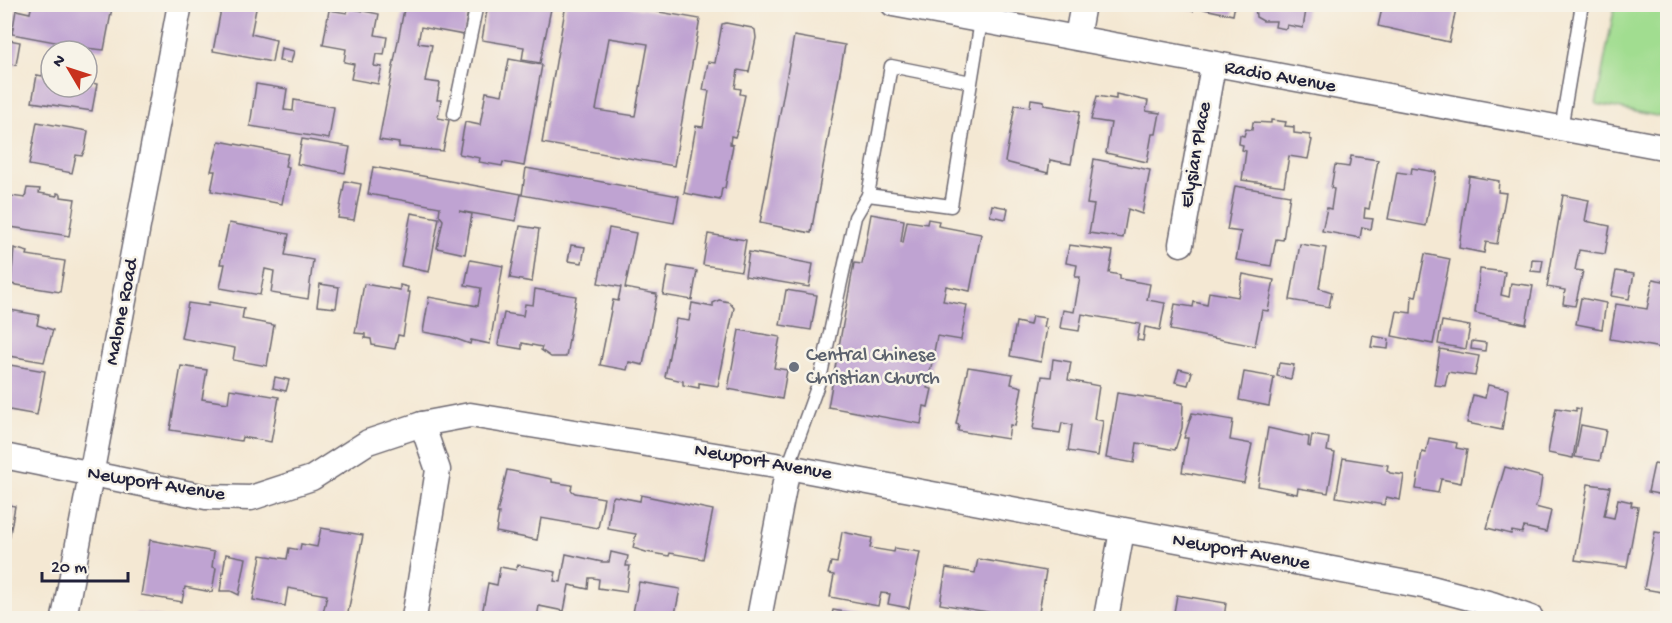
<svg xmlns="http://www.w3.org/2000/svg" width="1672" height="623" font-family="'Gochi Hand',sans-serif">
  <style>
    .green { fill: #a1dd90; stroke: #628066; stroke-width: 1.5 }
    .building { fill: #bfa3d2; fill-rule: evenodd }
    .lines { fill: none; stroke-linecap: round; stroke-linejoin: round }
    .service-casing { stroke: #6c6770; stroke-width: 15 }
    .minor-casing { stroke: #6c6770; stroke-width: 27 }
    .service { stroke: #fff; stroke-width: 12 }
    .minor { stroke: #fff; stroke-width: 24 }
    .worship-dot { fill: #6b7280; stroke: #f7f3e8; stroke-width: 2 }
    .labels { text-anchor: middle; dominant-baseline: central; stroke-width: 5; stroke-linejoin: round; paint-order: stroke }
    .street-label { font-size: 20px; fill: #22223b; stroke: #f7f3e8 }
    .worship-label { font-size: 20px; fill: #5b616d; stroke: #f7f3e8; text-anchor: start }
  </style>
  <rect width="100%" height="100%" fill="#f7f3e8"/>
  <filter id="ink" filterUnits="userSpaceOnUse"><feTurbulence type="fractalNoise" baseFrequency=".0167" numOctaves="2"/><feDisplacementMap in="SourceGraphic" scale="12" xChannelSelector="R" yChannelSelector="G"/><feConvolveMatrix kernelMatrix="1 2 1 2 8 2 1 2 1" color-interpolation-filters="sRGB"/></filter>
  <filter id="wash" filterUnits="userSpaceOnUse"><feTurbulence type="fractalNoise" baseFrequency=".008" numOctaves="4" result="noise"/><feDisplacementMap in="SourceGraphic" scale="24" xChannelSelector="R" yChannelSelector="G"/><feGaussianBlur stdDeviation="1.35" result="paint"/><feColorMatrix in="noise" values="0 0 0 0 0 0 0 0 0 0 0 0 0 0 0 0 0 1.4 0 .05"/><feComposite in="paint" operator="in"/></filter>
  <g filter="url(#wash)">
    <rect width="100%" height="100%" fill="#f4e8d3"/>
    <path class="green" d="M1615 5H1667V118L1596 104Z"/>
    <g id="blocks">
      <g class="building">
        <path d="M32 4H95L112 8 104 50 66 46V44L12 34 16 10 30 13Z"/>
        <path d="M222 4H257L251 34 276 40 272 62 213 51Z"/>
        <path d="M405 4H469L464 35 421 27 418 43 432 45 425 81 440 83 437 100H441L438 118 449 120 443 151 399 147V143L379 140Z"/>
        <path d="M488 4H552L540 63 522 60 524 47 482 40Z"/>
        <path d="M566 4H613L700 19 674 166 542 143ZM609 38 648 44 635 116 596 110Z"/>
        <path d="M1167 4H1235L1233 15 1194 7 1193 11Z"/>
        <path d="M1255 4H1307L1303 28 1287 25 1286 29 1275 27 1276 21H1263L1256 17Z"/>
        <path d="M1383 4H1457L1449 42 1378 26Z"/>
        <path d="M348 8 379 14 375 35 387 37 384 55 376 54 374 66 382 67 378 84 351 79 354 64 344 62 346 49 323 45 329 10 347 13Z"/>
        <path d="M726 23 752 28 755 30 756 38 749 72 738 70 735 88 741 89 740 94 745 95 738 128 735 137 731 136 730 144 733 145 725 188H722L720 200 684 193 696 126 703 127 709 91 703 90 708 62 715 63 722 24Z"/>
        <path d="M794 36 845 45 811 233 760 223Z"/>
        <path d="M4 39 20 42 16 65 4 63Z"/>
        <path d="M281 48 294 51 291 63 279 61Z"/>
        <path d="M509 59 542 65 524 166 503 162 502 166 479 162 480 158 459 154 465 122 480 125 486 92 502 95Z"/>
        <path d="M46 66 51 67V87H87V82L97 84 92 111 32 102 37 75 42 76Z"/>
        <path d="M256 84 287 89 284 110 293 111 294 100 334 107 329 139 250 126Z"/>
        <path d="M1116 94 1148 101 1146 111 1160 113 1156 134H1152L1147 162 1106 153 1111 123 1091 120 1097 96 1116 99Z"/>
        <path d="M1031 99 1044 101V105L1080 111 1071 164 1050 160 1048 173 1005 162 1015 105 1030 107Z"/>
        <path d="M1271 120 1286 122 1285 126 1294 127V133L1310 135V139L1312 140 1308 159 1289 156 1284 186 1242 180 1246 151 1242 150 1243 145 1239 144 1240 135 1244 136 1246 129 1252 130 1253 122 1271 123Z"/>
        <path d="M37 122 88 131 85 149 82 156 76 155 72 173 29 165Z"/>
        <path d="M302 139 350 147 345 173 297 164Z"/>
        <path d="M219 141 288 154 285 166 289 167 282 204 211 191 215 171H211Z"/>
        <path d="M1351 156 1378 160 1369 209 1365 208 1364 218 1373 219 1371 229 1362 227 1360 238 1322 231 1327 208 1331 209 1334 189 1331 188 1335 165 1349 167Z"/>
        <path d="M1094 159 1150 170 1142 214 1128 209 1123 238 1089 233 1094 205 1087 204Z"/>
        <path d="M373 167 521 194 516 221 459 211 472 214 465 254 437 248 443 220 439 215 440 207 368 194Z"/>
        <path d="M526 168 679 196 674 223 522 195Z"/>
        <path d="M1412 168 1436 172 1426 226 1388 219 1397 172 1411 174Z"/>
        <path d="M1469 176 1499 181 1498 192 1506 193 1497 244 1486 242 1484 253 1459 248Z"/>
        <path d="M345 181 361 184 354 220 338 218Z"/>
        <path d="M1235 186 1290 195 1283 240 1276 239 1271 266 1236 260 1241 232 1227 230Z"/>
        <path d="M27 188 40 189 39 193 57 196V193L61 194V197L75 199 69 236 4 226V195L25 198Z"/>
        <path d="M1563 195 1589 200 1585 221 1610 226 1605 254 1579 250 1575 270 1583 271 1575 306 1563 304 1565 290 1547 287Z"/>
        <path d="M992 205 1008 208 1006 219 990 216Z"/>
        <path d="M411 213 439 218 429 272 401 266Z"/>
        <path d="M871 214 904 220 901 242 903 243 907 221 927 224 928 219 939 221 938 226 981 234 970 291 946 286 943 301 967 305 961 340 937 336 927 388 932 389 928 407 924 406 921 424 828 407 854 263 862 264Z"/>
        <path d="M229 223 289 234 285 255 313 260 308 299 271 293 274 271 265 269 260 295 220 288 225 264H220Z"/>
        <path d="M520 226 539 229 532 282 510 278Z"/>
        <path d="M609 228 636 233 625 288 657 294 643 365 629 362 627 370 600 365 613 300 618 301 621 287 598 283Z"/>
        <path d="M708 234 746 240 741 271 703 265Z"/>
        <path d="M1300 244 1326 248 1319 288 1332 292 1329 307 1290 300Z"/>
        <path d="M571 245 585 247 582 263 568 261Z"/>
        <path d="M1069 245 1113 251 1109 273 1120 275V279L1150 284 1147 300 1165 303 1160 330 1145 327 1143 341 1137 340 1140 324 1082 314 1079 331 1060 328 1063 310 1074 312 1080 277H1075L1077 265 1066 263Z"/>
        <path d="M14 248 28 252 27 255 65 261 60 292 11 284Z"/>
        <path d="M749 252 813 264 809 287 745 276Z"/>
        <path d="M1425 254 1450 259 1433 344 1392 336 1397 311 1411 313 1412 296 1416 297Z"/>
        <path d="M1532 259 1543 260 1541 272 1531 271Z"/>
        <path d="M470 260 503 266 490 344 471 340 470 344 451 337 423 332 429 297 478 306 481 288 465 285Z"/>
        <path d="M668 266 697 271 692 300 663 295Z"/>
        <path d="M1480 269 1505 272 1501 295 1509 297 1511 283 1533 286 1526 324 1475 313Z"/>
        <path d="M1616 271 1634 274 1629 299 1611 296Z"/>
        <path d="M1243 274 1274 280 1268 311 1262 310 1255 346 1170 330 1175 304 1193 307 1194 302 1207 305 1209 292 1238 297Z"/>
        <path d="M1653 279 1668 282 1667 349 1610 339 1616 304 1647 309Z"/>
        <path d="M320 284 339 287 336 308 317 306Z"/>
        <path d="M364 284 400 290V285L408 287 407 292H410L403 336 398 335 395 349 372 345 371 339 365 338V334L355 333Z"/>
        <path d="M535 289 576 296 566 357H551L541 350 542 347 522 343V349L498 345 504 313 523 316 525 304 533 305Z"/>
        <path d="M786 290 817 295 811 330 780 325Z"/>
        <path d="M1581 298 1606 303 1602 329 1576 324Z"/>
        <path d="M719 300 729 302 734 308 718 386 699 383V388L683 385V381L665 377 676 319 689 321 692 303 713 307V303Z"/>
        <path d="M209 302 244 308 242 319 274 325 267 366 233 360 235 348 181 338 188 303 208 306Z"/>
        <path d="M4 309 39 315 37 325 53 330 44 362 4 355Z"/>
        <path d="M1032 316 1046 318 1044 327 1047 328 1041 362 1010 356 1016 322 1030 325Z"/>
        <path d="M1442 321 1470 326 1466 349 1438 344Z"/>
        <path d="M739 330 780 337 774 368 787 370 782 399 728 389Z"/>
        <path d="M1373 336 1389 339 1388 349 1371 347Z"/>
        <path d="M1472 341 1486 343 1485 351 1471 349Z"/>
        <path d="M1440 349 1479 356 1475 376 1448 372 1445 386 1434 385Z"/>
        <path d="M1053 359 1071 362 1068 380 1099 386 1094 419 1103 421 1098 456 1068 451 1072 425 1062 423 1060 433 1033 429 1042 376 1051 377Z"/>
        <path d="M1279 363 1294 365 1291 379 1277 376Z"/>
        <path d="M4 364 45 371 37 415 4 409Z"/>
        <path d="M181 366 207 370 202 399 228 403 230 389 279 397 271 442 242 437 241 441 170 430Z"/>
        <path d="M968 367 1013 374 1011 384 1022 387 1015 426 1010 425 1008 439 958 431 959 425 956 424Z"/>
        <path d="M1179 369 1192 372 1188 385 1175 382Z"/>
        <path d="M1244 372 1274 377 1269 406 1239 400Z"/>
        <path d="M275 377 289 380 286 391 273 388Z"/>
        <path d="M1488 385 1508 389 1502 430 1467 423 1473 395 1485 398Z"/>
        <path d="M1117 393 1183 403 1182 428 1175 450 1137 443 1134 463 1106 458Z"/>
        <path d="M1556 408 1576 411V408L1581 409 1573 458 1548 453Z"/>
        <path d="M1192 413 1233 420 1230 440 1252 444 1244 483 1182 472 1188 438H1184Z"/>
        <path d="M1581 425 1606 430 1600 461 1575 457Z"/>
        <path d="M1268 428 1309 437 1308 446 1310 447 1312 435 1329 438 1327 451 1335 453 1328 493 1298 488 1297 494 1258 486Z"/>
        <path d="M1429 438 1457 443 1456 448 1467 450 1461 483 1441 479 1438 493 1416 489 1422 452 1426 453Z"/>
        <path d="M1343 458 1388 465 1387 470 1390 473 1404 475 1400 500 1386 497 1384 505 1336 497Z"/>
        <path d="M1654 464 1668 466V496L1648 492Z"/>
        <path d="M1505 467 1542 477 1539 498 1535 507 1551 511 1546 532 1524 527 1522 533 1512 531 1511 534 1487 528Z"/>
        <path d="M507 470 552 479V482L572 485 571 490 575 493 604 498 598 528 541 518 537 540 496 532 499 513H497Z"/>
        <path d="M1588 484 1610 487 1604 516 1614 518 1618 499 1632 502 1631 506 1638 507 1627 567 1575 560Z"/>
        <path d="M641 495 713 510 703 559 670 553 669 556 646 552 633 548 636 534 608 529 611 501 614 496 640 501Z"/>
        <path d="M4 504 15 506 6 557H4Z"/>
        <path d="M321 528 363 535 347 618H322L327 595 288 588 285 606 253 600 261 555 287 559 289 548 300 550 301 544 317 547Z"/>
        <path d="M842 532 872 538 870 548 894 552 895 548 920 552 909 608 888 604 890 594 881 593 878 606 830 597 834 575 828 574 831 562 837 563Z"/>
        <path d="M1655 532 1668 534V593L1644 589Z"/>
        <path d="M150 540 214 552 212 567 216 568 212 592 185 587 182 602 141 595Z"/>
        <path d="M611 552 628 556 626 566H630L626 592 598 588 599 579 593 578H589L588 589 569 585 564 611 539 606 537 618H505L482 614 488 583 497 585 500 567 516 570 518 565 556 572 554 581 561 582 566 554 602 562H609Z"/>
        <path d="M226 554 246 558 239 595 231 591H220Z"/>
        <path d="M978 559 1046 571 1038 618H987L988 612 940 604 946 568 975 573Z"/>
        <path d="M639 582 680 589 675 614 695 618H632Z"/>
        <path d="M1177 595 1226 603 1224 618H1173Z"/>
        <path d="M833 610 874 617V618H831Z"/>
        <path d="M136 613 164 617 163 618H135Z"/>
      </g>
    </g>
  </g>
  <g filter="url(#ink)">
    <use href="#blocks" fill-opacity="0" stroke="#6c6770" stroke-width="1.5"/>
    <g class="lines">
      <defs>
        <g id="service">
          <path d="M971 82 891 66 868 195 951 206 981 21"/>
          <path d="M454 114 477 4"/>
          <path d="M1561 129 1582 4"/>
          <path d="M788 467 820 379 855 217 868 195"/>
        </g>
        <g id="minor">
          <path d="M893 4C1151 52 1409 101 1668 148"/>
          <path d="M1077 37 1083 4"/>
          <path d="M1181 244 1213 66"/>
          <path d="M4 456 206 497 251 498 312 478 368 442 422 424 470 415 788 467 1428 587 1492 604 1531 618"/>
          <path d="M64 618 180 4"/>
          <path d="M414 618 438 470 422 424"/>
          <path d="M759 618 788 467"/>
          <path d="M1106 618 1122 531"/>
        </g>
      </defs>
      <use href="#service" class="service-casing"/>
      <use href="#minor" class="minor-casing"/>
      <use href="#service" class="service"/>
      <use href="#minor" class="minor"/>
    </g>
  </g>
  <circle class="worship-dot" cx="794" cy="367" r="6"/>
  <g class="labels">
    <g class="street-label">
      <text transform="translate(1280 78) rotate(10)">Radio Avenue</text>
      <text transform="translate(1197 155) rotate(-80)">Elysian Place</text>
      <text transform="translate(123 312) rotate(-79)">Malone Road</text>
      <text transform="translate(763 463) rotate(10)">Newport Avenue</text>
      <text transform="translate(156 485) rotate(9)">Newport Avenue</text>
      <text transform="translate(1241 553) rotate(10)">Newport Avenue</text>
    </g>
    <g class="worship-label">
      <text x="806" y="356">Central Chinese<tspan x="806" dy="23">Christian Church</tspan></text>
    </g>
  </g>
  <rect width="1672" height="623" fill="none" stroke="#f7f3e8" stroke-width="24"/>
  <g transform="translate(69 69) rotate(309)"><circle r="28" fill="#f7f3e8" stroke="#a29fa3" stroke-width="1.5"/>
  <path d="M0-4.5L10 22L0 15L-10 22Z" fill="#c8321e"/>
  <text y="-9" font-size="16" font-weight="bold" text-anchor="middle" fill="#22223b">N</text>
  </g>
  <path d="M42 572v9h86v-9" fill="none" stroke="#22223b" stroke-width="3"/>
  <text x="51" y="572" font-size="18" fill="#22223b" stroke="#f7f3e8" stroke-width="4.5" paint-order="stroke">20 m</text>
</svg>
